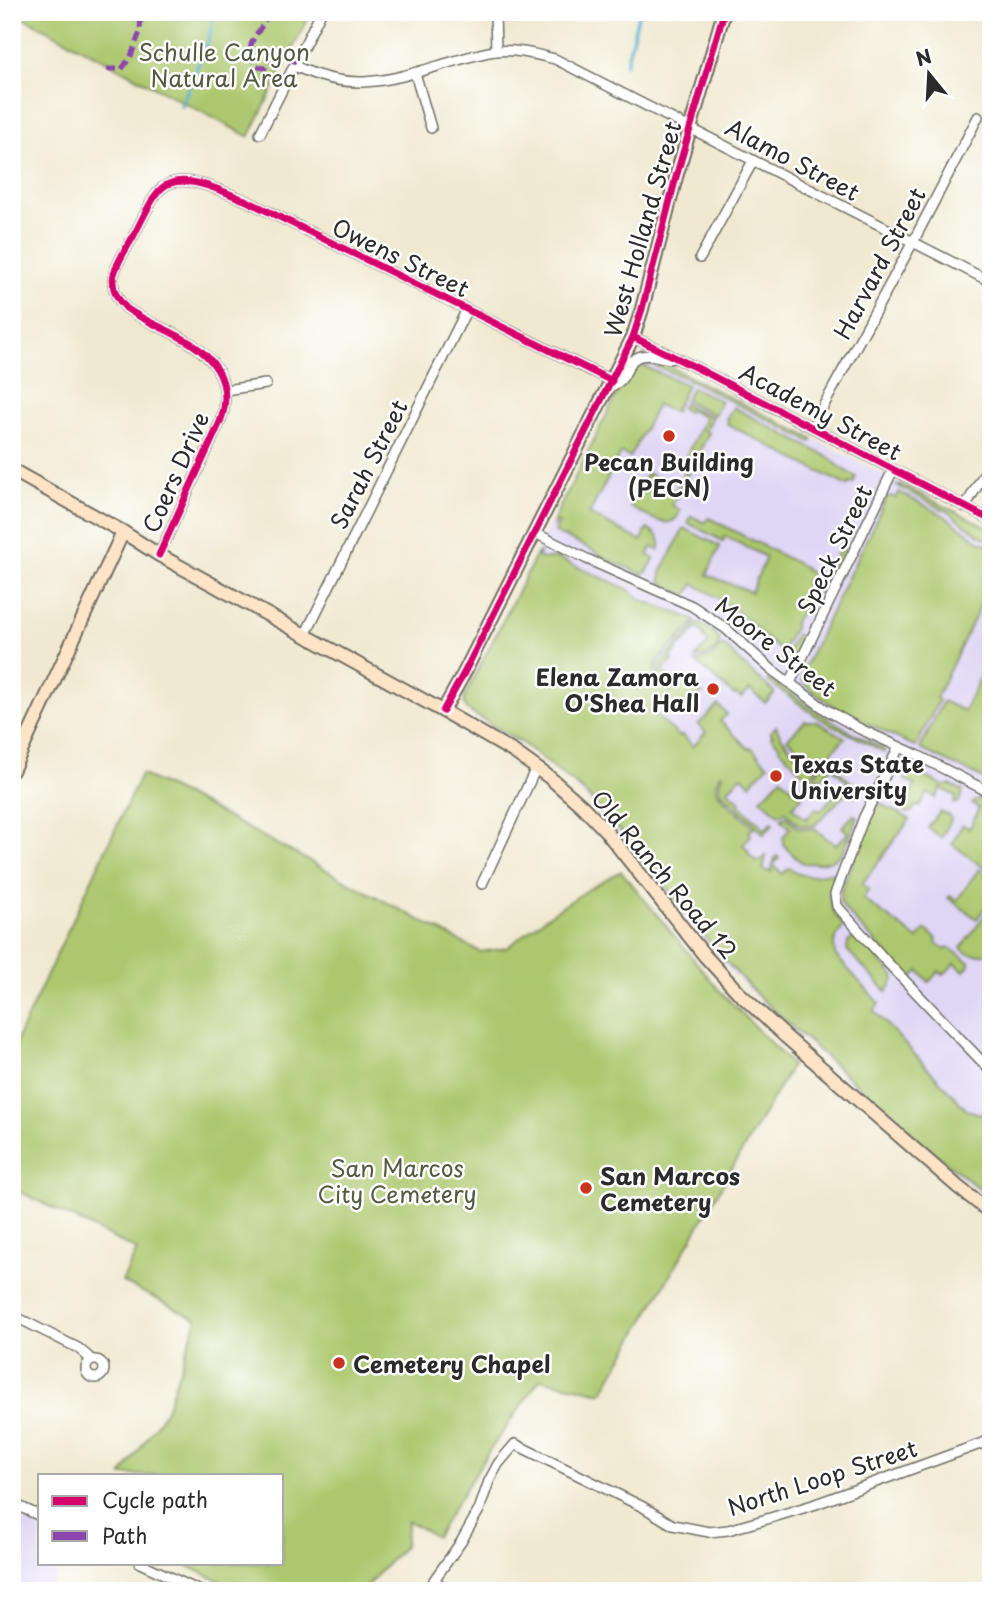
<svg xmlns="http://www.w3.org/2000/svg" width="1003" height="1603" font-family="'Playpen Sans',sans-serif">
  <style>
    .built { fill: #dfd5f5 }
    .green { fill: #acc76d; stroke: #6c794c; stroke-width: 2 }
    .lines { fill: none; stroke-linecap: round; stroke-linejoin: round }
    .stream { stroke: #4faecd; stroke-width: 3.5 }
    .street-casing { stroke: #706e65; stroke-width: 12 }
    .secondary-casing { stroke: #706e65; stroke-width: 16 }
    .street { stroke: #fff; stroke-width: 9 }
    .secondary { stroke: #fee4c6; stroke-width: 12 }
    .quiet { stroke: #8e44ad; stroke-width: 5; stroke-dasharray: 10 5; stroke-linecap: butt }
    .cycleway-casing { stroke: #fff; stroke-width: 11 }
    .cycleway { stroke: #d6006c; stroke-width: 7 }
    .poi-dot { fill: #c8321e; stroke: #fff; stroke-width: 2.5 }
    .labels { text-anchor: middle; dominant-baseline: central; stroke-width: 5; stroke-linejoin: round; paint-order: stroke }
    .park-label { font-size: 23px; fill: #525a3f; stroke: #fff }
    .street-label { font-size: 23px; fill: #2b2b2b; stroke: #fff }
    .poi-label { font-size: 23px; font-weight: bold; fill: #2b2b2b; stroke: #fff; text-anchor: start }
  </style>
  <rect width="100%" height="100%" fill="#fff"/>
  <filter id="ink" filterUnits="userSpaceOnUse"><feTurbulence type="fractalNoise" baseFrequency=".0143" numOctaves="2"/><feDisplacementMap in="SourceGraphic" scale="14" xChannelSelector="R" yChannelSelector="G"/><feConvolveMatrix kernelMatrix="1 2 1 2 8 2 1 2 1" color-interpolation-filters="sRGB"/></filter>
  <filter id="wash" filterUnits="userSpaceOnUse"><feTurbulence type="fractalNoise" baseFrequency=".00686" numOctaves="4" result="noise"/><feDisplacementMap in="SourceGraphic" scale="28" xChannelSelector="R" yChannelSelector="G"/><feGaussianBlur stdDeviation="1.57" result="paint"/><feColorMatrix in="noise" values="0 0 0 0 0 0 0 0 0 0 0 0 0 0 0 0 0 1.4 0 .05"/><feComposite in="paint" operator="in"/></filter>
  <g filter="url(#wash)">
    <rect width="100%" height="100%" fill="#f0e9d0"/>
    <g class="built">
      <path d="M642 358 660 361 991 529V1202L900 1127 759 1000 722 962 613 826 570 782 525 747 469 713 464 707 463 700 464 695 630 367Z"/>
      <path d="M12 1514 40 1528V1563H61L49 1591H12Z"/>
    </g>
    <g class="green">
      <path d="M13 12H311L249 137Z"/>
      <path d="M644 359 659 361 813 439 811 442 690 380 647 363Z"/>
      <path d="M638 361C647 371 673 377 687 385L677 406H676L674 409 676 410 675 413 657 405 630 457 621 453 589 514 641 541 647 529C657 534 663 539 659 550L652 547 648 555 654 559 647 572 642 574 609 560 588 548 559 535 555 532 559 523H556L553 527V524L558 511 630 368Z"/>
      <path d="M692 387 721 401 714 415 685 400Z"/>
      <path d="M683 403 712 417 705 431 709 433 672 505 680 510C674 536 644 514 630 507L647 473 656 478 654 482 675 492 685 471 680 468 705 418 690 410 688 412 681 408Z"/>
      <path d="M733 407 830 458 841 468 856 477 853 484 850 483 847 486 727 424 728 421 726 419Z"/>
      <path d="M902 485 991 529V541L979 535 948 512 897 486Z"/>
      <path d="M899 492 945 516 979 541 991 546V584L936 698 939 700 916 747C892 735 813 701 802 680L803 670 887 497 891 496 896 498Z"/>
      <path d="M691 516 705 523 709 518 806 568 805 570 811 573 805 583 808 585 805 592 813 596 794 622 795 626 782 651C767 642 758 629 745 618 729 604 712 594 694 584L687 595 666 586 661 581V572L684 528 720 546 707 575 751 592 766 557 725 536 723 541 688 523Z"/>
      <path d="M842 543C848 555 845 573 834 582 830 586 824 589 819 593L814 591 815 588 819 589 822 585Z"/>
      <path d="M540 552 538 557 542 559 557 558 628 589 642 600 695 620V622L658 661C649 677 659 682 670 692L671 690 658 676V667L697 624H701L715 633 720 641C717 652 706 657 695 658L709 643 703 637 705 635 697 628 671 657 673 660 662 671 676 684 684 676 702 693 683 713 667 697 651 711 680 737 683 735 693 747 706 732 698 725 718 705 727 714 720 721 749 749 751 747 768 765 750 784 742 776 727 790 740 801 739 804 765 829 771 822 773 824 764 834 721 792C718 786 718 781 723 775L721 774C717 779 715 783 717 790 721 799 746 820 754 828L749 832 751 835 743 845 749 851 748 853 757 862 766 856 763 870 771 872 775 858 777 856 779 858 773 865 782 874 789 868C803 881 819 874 836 872L829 895 833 911 843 925C839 938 830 939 836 956L879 1003 874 1011 967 1110 991 1117V1198L923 1144 760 998 719 954 624 835 581 789 522 743 467 710 464 703 465 695 537 554Z"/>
      <path d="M796 634 805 639C802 654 795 667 778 665L784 659Z"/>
      <path d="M721 646H725L740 662 774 692V694L765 703 750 690 741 698 736 694 734 695 696 662 712 656Z"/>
      <path d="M991 655V783L970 772 920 749 943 701 964 711Z"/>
      <path d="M769 677 813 709 855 734 881 747 886 753 819 718 768 681 767 679Z"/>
      <path d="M805 721H816L845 738 825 759 808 757 787 739Z"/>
      <path d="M776 726C779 737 798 759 809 762 811 762 820 762 822 762L814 771 813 782C800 773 791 759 779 748L780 746 771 737 773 735 770 733Z"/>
      <path d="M826 762 832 765 859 789V792L854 797 847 792 814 826 799 825 785 811 780 815 761 799 781 778 802 797 792 807 806 819 816 808 820 811 847 782 832 767 816 783 817 771Z"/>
      <path d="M911 770 945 786 951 785 963 791 959 802 954 804 956 796 941 788 936 798 928 793 919 807 917 805 911 812 908 813 903 810 915 785 905 780 909 771Z"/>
      <path d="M141 774 187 796 480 952 507 948 545 918 589 889 621 871 719 990 792 1065 602 1393 540 1379 485 1457 436 1537 408 1521 404 1546 362 1591H239L182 1563H282V1475H122L166 1410 197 1319 122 1282 137 1250 12 1188V1050Z"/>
      <path d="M978 799 991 806V875L988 871 952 844 962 825 970 828 979 808 972 804Z"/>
      <path d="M877 802 910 819 862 884 869 889 863 899 918 939 924 931 926 930 937 939 936 943 945 950 948 947 970 962V964L964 971 955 963 943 975 939 971 929 982 919 971 910 979 847 912 840 902 841 890Z"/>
      <path d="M940 812 949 815 951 820 941 838 928 828Z"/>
      <path d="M854 815 858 817C844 849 845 866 803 863L796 858 783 844V837L790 828 781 819 784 816H786L798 828 816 829 828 840H830L836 845 848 833 842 827Z"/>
      <path d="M979 869C1001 886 990 901 977 919L948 898 950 896 957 900Z"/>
      <path d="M991 907V953C980 955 968 957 961 948Z"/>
      <path d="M853 938 860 940 894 976 895 978 887 992 847 950 848 942Z"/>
    </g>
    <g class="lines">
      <g class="stream">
        <path d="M626 64 639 12"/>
        <path d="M181 106 208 41 215 12"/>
      </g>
    </g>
  </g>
  <g filter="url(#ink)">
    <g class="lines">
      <defs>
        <g id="street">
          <path d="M495 12 496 51"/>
          <path d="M295 66C353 94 390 80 448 63 463 59 479 53 495 51 516 49 535 54 555 59L991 282"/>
          <path d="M415 73 431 128"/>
          <path d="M260 134 321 12"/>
          <path d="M700 258 753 161"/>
          <path d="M633 337 703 371 991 520"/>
          <path d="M609 388C615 385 620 382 623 377 629 368 629 359 641 356 655 352 660 361 675 358"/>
          <path d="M225 390 266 384"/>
          <path d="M812 427 913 242 978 117"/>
          <path d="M965 507 991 462"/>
          <path d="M535 533 587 559 692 606 725 628 772 670 825 709 860 729 915 754 991 793"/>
          <path d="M159 555 220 422C227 404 227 386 217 369 195 335 156 330 126 308 118 300 112 291 113 279 115 264 127 248 134 235 141 222 147 208 155 196 159 190 164 185 171 183 192 176 226 193 245 200L612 381"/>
          <path d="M305 635 466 311"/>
          <path d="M790 683 893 470"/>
          <path d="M899 747 864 817 835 894 837 906 886 961 991 1071"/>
          <path d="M482 884 536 768"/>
          <path d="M12 1315 78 1348 92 1360"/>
          <circle cx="95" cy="1369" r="9"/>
          <path d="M12 1503 40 1516"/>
          <path d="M140 1563 200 1591"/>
          <path d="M449 1591 434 1580 461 1542 479 1510 489 1481 498 1464 515 1444 643 1507 673 1525 709 1532 728 1530 767 1519 813 1505 991 1440"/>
        </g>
        <g id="secondary">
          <path d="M12 470 123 532 159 555 443 711 514 752 549 777 582 806 605 830 705 956 738 992 785 1036 958 1187 991 1213"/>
          <path d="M443 711 464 673 633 337 642 309 676 177 724 12"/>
          <path d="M12 771 123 532"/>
        </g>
      </defs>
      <use href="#street" class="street-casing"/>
      <use href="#secondary" class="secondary-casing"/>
      <use href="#street" class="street"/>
      <use href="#secondary" class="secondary"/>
      <g class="quiet">
        <path d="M268 12C262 35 238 44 258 67L265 68 273 52 296 62"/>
        <path d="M107 69H122L131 56 140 32 141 12"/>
      </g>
      <defs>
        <g id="cycleway">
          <path d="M633 337 703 371 991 520"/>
          <path d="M159 555 220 422C227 404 227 386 217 369 195 335 156 330 126 308 118 300 112 291 113 279 115 264 127 248 134 235 141 222 147 208 155 196 159 190 164 185 171 183 192 176 226 193 245 200L612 381"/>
          <path d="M443 711 464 673 633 337 642 309 676 177 724 12"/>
        </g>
      </defs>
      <use href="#cycleway" class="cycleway-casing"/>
      <use href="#cycleway" class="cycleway"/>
    </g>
  </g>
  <g class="poi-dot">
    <circle cx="669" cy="436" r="7"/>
    <circle cx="713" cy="689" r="7"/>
    <circle cx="776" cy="776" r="7"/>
    <circle cx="586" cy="1188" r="7"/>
    <circle cx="339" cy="1363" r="7"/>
  </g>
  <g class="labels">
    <g class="park-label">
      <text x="224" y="51">Schulle Canyon<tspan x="224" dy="26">Natural Area</tspan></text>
      <text x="397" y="1167">San Marcos<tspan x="397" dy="26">City Cemetery</tspan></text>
    </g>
    <g class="street-label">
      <text transform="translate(793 159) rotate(28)">Alamo Street</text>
      <text transform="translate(642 229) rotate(-74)">West Holland Street</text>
      <text transform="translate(401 257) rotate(26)">Owens Street</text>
      <text transform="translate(879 263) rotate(-62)">Harvard Street</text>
      <text transform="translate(821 411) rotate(28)">Academy Street</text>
      <text transform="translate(368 464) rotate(-63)">Sarah Street</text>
      <text transform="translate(175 472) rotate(-66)">Coers Drive</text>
      <text transform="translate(834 549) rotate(-64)">Speck Street</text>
      <text transform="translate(776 646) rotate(38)">Moore Street</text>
      <text transform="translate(665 874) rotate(50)">Old Ranch Road 12</text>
      <text transform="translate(822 1477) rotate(-18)">North Loop Street</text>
    </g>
    <g class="poi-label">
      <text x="669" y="461" text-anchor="middle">Pecan Building<tspan x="669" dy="26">(PECN)</tspan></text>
      <text x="699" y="676" text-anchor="end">Elena Zamora<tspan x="699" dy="26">O'Shea Hall</tspan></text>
      <text x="790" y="763">Texas State<tspan x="790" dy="26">University</tspan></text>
      <text x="600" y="1175">San Marcos<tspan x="600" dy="26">Cemetery</tspan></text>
      <text x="353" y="1363">Cemetery Chapel</text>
    </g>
  </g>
  <rect width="1003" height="1603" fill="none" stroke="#fff" stroke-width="42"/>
  <rect x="38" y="1474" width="245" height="91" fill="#ffffff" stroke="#aaaaaa" stroke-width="2"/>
  <rect x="52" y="1496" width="35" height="10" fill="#d6006c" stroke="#aaaaaa" stroke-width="2"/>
  <text x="102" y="1508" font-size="21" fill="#2b2b2b">Cycle path</text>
  <rect x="52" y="1531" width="35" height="10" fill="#8e44ad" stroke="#aaaaaa" stroke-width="2"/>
  <text x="102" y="1544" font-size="21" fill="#2b2b2b">Path</text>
  <g transform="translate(929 74) rotate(342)" stroke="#ffffff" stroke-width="5" paint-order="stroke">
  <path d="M0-5L12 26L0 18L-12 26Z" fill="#2b2b2b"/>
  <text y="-10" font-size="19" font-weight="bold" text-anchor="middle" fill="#2b2b2b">N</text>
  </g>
</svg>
